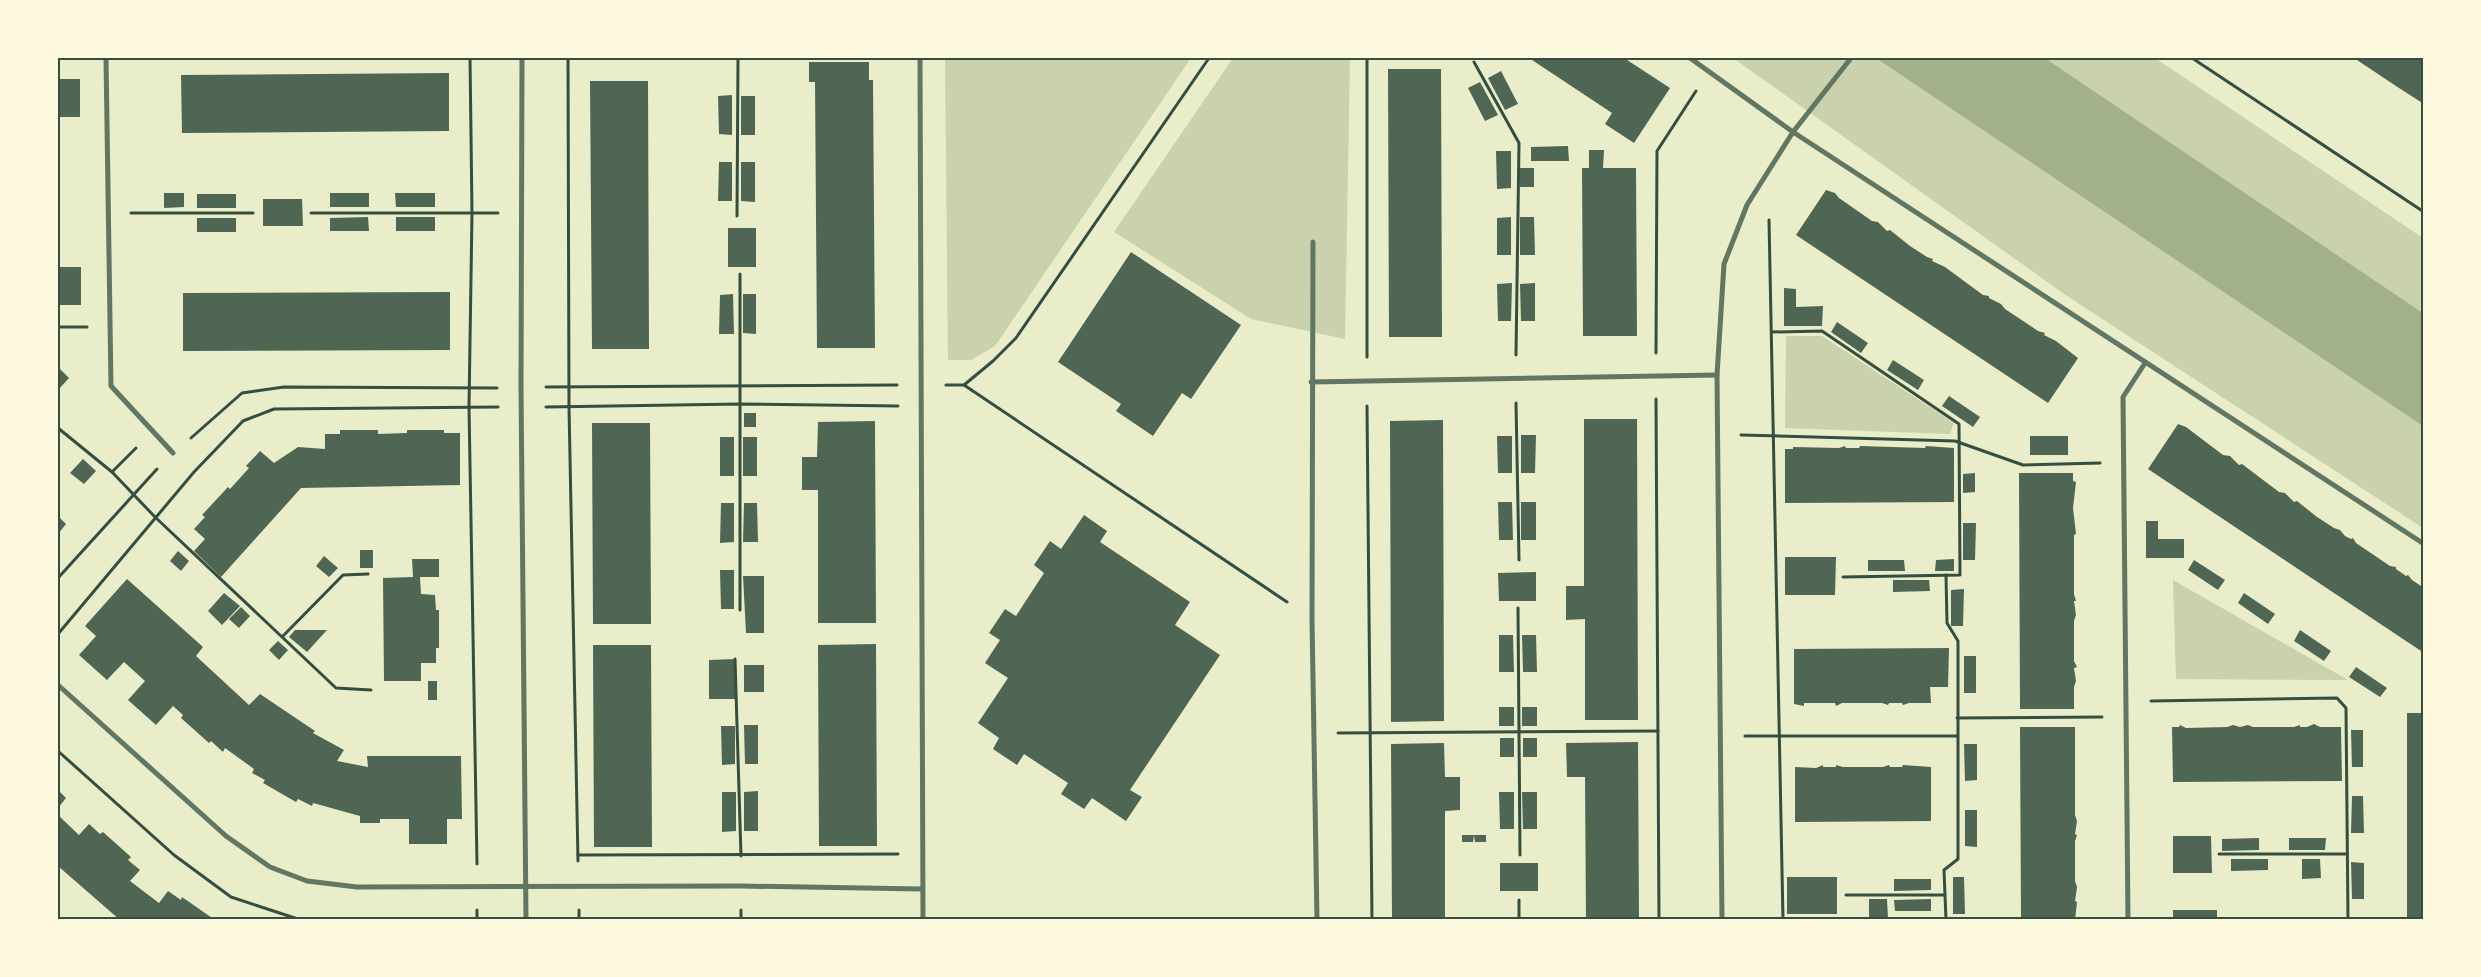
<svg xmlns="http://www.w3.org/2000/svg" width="2481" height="977" font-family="'Playfair Display',serif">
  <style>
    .green { fill: #cad2ad }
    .water { fill: #a3b18a }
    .building { fill: #4f6655 }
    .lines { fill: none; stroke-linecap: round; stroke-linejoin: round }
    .path { stroke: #344e41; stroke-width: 3 }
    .minor { stroke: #617663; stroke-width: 5 }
    .neatline { fill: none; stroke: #344e41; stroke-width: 2 }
  </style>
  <rect width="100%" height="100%" fill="#e9edc9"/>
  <g class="green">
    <path d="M945 58H1191L995 346 971 360H948Z"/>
    <path d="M1233 58H1350L1345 339 1251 319 1114 232Z"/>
    <path d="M1733 58H1884L2423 423V528L2067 296Z"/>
    <path d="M2045 58H2155L2423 238V313Z"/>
    <path d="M1786 336H1822L1954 423 1950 434 1785 428Z"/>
    <path d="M2173 580 2348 680 2176 679Z"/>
  </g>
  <path class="water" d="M1876 58H2045L2423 313V426Z"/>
  <g class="building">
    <path d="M1529 58H1624L1670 88 1634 143 1605 124 1612 113Z"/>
    <path d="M2354 58H2424V104L2399 88Z"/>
    <path d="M809 62H869V80H873L875 348H817L815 82H809Z"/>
    <path d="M1388 69H1441L1442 337H1389Z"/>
    <path d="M1501 71 1518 104 1505 110 1488 78Z"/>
    <path d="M449 73V131L182 133 181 75Z"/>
    <rect x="58" y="79" width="22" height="38"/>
    <path d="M590 81H648L649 349H592Z"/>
    <path d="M1480 82 1498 115 1485 121 1468 88Z"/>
    <path d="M732 95V135L719 134 718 96Z"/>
    <rect x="741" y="96" width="14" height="39"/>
    <path d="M1568 146 1569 161H1531V147Z"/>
    <path d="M1589 150H1604L1603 168H1636L1637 336H1583L1582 168H1589Z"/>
    <path d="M1496 151H1511V188L1497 189Z"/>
    <path d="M719 162H732V201H718Z"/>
    <path d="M741 162H755V202L741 201Z"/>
    <rect x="1520" y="168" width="14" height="19"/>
    <path d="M1826 190 1835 193 1839 198 1872 221 1878 222 1887 231 1890 230 1910 246 1927 257 1933 259 1932 261 1945 267 1983 295 1989 296V298L2001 304 2005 309 2038 331 2045 333 2044 335 2056 341 2078 358 2048 403 1796 235Z"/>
    <path d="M164 193H184V207L164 208Z"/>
    <rect x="330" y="193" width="39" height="14"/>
    <path d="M395 193H435V207H396Z"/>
    <rect x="197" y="194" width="39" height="14"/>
    <path d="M263 199H302L303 226H263Z"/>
    <path d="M368 217 369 231H330V218Z"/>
    <rect x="396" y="217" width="39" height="14"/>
    <path d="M1511 217V255H1497V218Z"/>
    <path d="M1520 217H1534L1535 255H1520Z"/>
    <rect x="197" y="218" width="39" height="14"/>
    <rect x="728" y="228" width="28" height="39"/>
    <path d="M1131 252 1241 325 1191 399 1182 393 1153 436 1116 411 1121 404 1058 362Z"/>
    <rect x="58" y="267" width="23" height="38"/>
    <path d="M1512 283 1511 321H1498L1497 284Z"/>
    <path d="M1535 283V321H1521L1520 284Z"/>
    <path d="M1784 288 1796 289V307L1823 306 1822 326H1784Z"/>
    <path d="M450 292V350L183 351V293Z"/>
    <path d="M733 294 734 334H719L720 295Z"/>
    <path d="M743 294H756V334L743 333Z"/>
    <path d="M1837 322 1868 343 1861 353 1831 332Z"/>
    <path d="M1893 360 1924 380 1918 390 1887 370Z"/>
    <path d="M58 367 69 378 58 390Z"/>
    <path d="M1949 396 1980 417 1973 427 1942 406Z"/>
    <rect x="744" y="413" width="12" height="14"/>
    <path d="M1584 419H1637L1638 720H1585V619L1566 620V586H1584Z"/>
    <path d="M1443 420 1444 721 1391 722 1390 421Z"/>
    <path d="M875 421 876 623H818V490H802V457H817L818 422Z"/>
    <path d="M592 423H650L651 624H593Z"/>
    <path d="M2178 424 2186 427 2223 455 2230 456 2239 465 2242 464 2279 492 2285 493 2294 502 2297 501 2317 517 2334 528 2340 530 2345 536 2351 539 2353 538 2356 543 2390 566 2396 567V569L2406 576 2408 575 2412 580 2424 588V653L2148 469Z"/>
    <path d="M340 430H378V434L407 433V430H444V433H460V485L301 488 221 577 194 551 205 539 194 529 205 517 202 515 228 487 230 489 240 478 249 468 246 466 260 451 274 463 298 447 325 449V434H340Z"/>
    <path d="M1521 435H1536L1535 473H1521Z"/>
    <path d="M1497 436H1512V473H1498Z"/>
    <rect x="2030" y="436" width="38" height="19"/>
    <rect x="720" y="437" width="14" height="39"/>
    <rect x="743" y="437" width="14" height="39"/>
    <path d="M1845 446 1846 448H1859L1860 446 1925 448 1926 446 1954 448V502L1785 503V449H1793V447L1839 448Z"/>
    <path d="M83 459 96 471 84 484 70 473Z"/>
    <path d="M1975 473V492L1963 493V474Z"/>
    <path d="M2019 473H2073V481L2076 482 2073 508 2076 534 2074 535V594L2076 601H2074L2076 615 2074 621V661L2077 667 2074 668 2076 681 2074 687V709H2020Z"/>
    <path d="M1498 502H1512L1513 540H1499Z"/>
    <rect x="1521" y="502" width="15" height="38"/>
    <path d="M721 503H734V542L720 543Z"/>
    <path d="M744 503H757L758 542H743Z"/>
    <path d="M1084 515 1107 531 1100 542 1190 602 1175 625 1220 655 1130 790 1142 797 1126 821 1092 798 1084 809 1061 794 1068 783 1024 754 1017 765 993 749 999 738 978 723 1008 678 985 663 1000 640 989 633 1005 609 1016 616 1044 573 1034 565 1050 541 1061 549Z"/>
    <path d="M58 516 66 524 58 534Z"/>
    <path d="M2146 521H2158V539H2184V558H2146Z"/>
    <path d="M1963 523H1976L1975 560H1963Z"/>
    <rect x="360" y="550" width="13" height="18"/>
    <path d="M178 551 189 561 181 571 170 561Z"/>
    <path d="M324 556 338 568 329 577 316 566Z"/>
    <path d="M1785 557H1836L1835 595H1785Z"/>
    <path d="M412 559H439V577H420L421 594 435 595 436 610H439V648H436V663H421V681H384L383 578 413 577Z"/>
    <path d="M1954 559V571H1935L1936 560Z"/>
    <path d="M1868 560H1904L1905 571H1868Z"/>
    <path d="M2194 560 2225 580 2218 590 2188 570Z"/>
    <path d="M720 570H734V609H721Z"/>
    <path d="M1536 572V601H1499L1498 573Z"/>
    <path d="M743 576H764V633H746Z"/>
    <path d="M127 579 203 647 196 656 249 705 260 694 315 731 313 733 344 750 337 761 368 767 367 756H461L462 819H447V844H409V819H380V823H360V816L313 803 312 806 298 799 296 802 263 783 265 780 252 773 254 769 225 748 223 752 211 741 209 743 181 718 183 715 173 706 156 725 128 700 145 681 124 662 107 680 79 655 96 636 85 626Z"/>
    <path d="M1893 580H1929L1930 591 1893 592Z"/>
    <path d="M1964 589 1963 626H1951V590Z"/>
    <path d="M224 593 240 606 222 625 208 611Z"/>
    <path d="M2244 593 2275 614 2268 624 2238 603Z"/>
    <path d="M241 607 250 616 239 628 229 619Z"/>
    <path d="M295 630H327L307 652 289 637Z"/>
    <path d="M2300 630 2331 651 2324 661 2294 641Z"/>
    <path d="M1499 635H1513L1514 672H1499Z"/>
    <path d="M1522 635H1536L1537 672H1523Z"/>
    <path d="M278 641 288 650 279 660 269 650Z"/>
    <path d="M876 644 877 846H819L818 645Z"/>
    <path d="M593 645H651L652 847H594Z"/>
    <path d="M1949 648 1948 687H1930L1931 703H1909L1903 705 1902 703H1889L1888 705 1882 703H1842L1836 706 1835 703H1804V706L1794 704V649Z"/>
    <rect x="1964" y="656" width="12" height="37"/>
    <path d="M735 659V699H709V660Z"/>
    <rect x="744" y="665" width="20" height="27"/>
    <path d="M2356 667 2387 688 2380 697 2349 677Z"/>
    <rect x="428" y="681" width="9" height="19"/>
    <rect x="1499" y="707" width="15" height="19"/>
    <rect x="1522" y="707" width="15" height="19"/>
    <rect x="2407" y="713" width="17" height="207"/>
    <path d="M2314 724 2320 727H2341L2342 781 2173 782 2172 727H2179L2180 725 2186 728 2227 727 2233 725 2240 727 2248 725 2253 727H2294L2300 725V727H2307Z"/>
    <path d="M744 725H758V764H745Z"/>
    <path d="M721 726H735V764L722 765Z"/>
    <path d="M2020 727H2075V815L2077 821 2075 834 2077 835 2075 841V881L2077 887 2075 901 2077 902 2075 920H2021Z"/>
    <path d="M2351 730H2363V767H2352Z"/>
    <rect x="1500" y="738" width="14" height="19"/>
    <rect x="1523" y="738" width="14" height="19"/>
    <path d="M1638 742 1639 920H1586L1585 777H1567L1566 743Z"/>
    <path d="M1444 743 1445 777H1460V810L1445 811V920H1392L1391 744Z"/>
    <path d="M1964 744H1977V780L1965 781Z"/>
    <path d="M1823 765V767H1836V765L1843 767H1883L1889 765 1890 767H1902L1903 765 1931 767V821L1795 822V767L1816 768Z"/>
    <path d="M58 790 66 798 58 808Z"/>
    <path d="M758 791V831H744V792Z"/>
    <path d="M722 792H736V831L722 832Z"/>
    <path d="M1499 792H1514V829H1500Z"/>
    <path d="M1522 792H1537V829H1523Z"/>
    <path d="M2352 796H2363L2364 833H2351Z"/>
    <path d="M1965 810H1977V847L1965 846Z"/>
    <path d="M58 815 79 835 89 824 100 834 103 832 131 857 128 860 140 870 130 881 159 903 168 891 181 900 182 897 215 920H120L58 866Z"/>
    <path d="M1462 835H1474L1473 842H1462Z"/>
    <path d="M1474 835H1486V842H1475Z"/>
    <path d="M2173 836H2211L2212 873H2173Z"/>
    <path d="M2259 838V850L2222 851V839Z"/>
    <path d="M2289 838H2326L2325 850H2289Z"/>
    <path d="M2231 859H2268V870L2231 871Z"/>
    <path d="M2302 859H2320L2321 878 2302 879Z"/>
    <path d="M2351 862 2364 863V899H2352Z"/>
    <rect x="1500" y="863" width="38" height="28"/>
    <rect x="1787" y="877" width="50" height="37"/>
    <path d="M1953 877H1964L1965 914H1953Z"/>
    <path d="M1894 879H1931V890L1894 891Z"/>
    <path d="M1869 899H1887L1888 918H1869Z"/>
    <path d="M1931 899V911H1895L1894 900Z"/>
    <rect x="2173" y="910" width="44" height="10"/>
  </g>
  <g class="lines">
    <g class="path">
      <path d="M470 58 472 213 469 407 477 864"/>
      <path d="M568 58 569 407 578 861"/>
      <path d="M2192 58 2424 212"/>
      <path d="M1474 62 1519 143 1516 355"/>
      <path d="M131 213H253"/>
      <path d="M311 213H498"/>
      <path d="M737 216 738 58"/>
      <path d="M1769 220 1783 920"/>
      <path d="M740 274V610"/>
      <path d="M58 327H87"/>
      <path d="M1772 332 1822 331 1959 424 1960 575 1843 577"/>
      <path d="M1656 353 1657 151 1696 91"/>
      <path d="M1367 357V58"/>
      <path d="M946 385H964L993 361 1016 338 1209 58"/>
      <path d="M964 385 1287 602"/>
      <path d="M546 387 897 385"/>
      <path d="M1656 399 1659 920"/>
      <path d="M1516 403 1519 560"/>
      <path d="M1367 406 1372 920"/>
      <path d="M546 407 740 404 898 406"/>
      <path d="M58 428 112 472 136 448"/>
      <path d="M1741 435 1955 441 2023 465 2100 463"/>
      <path d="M191 438 242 393 284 387 497 388"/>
      <path d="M112 472 155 517 336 688 371 690"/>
      <path d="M58 578 157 469"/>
      <path d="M1518 608 1520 855"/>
      <path d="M58 634 194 472 243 421 274 409 498 407"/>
      <path d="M283 636 343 575 368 574"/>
      <path d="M735 659 741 856"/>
      <path d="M2151 701 2337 698 2346 708 2348 920"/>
      <path d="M1957 718 2102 717"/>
      <path d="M1338 733 1658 731"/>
      <path d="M1745 736H1957"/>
      <path d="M58 751 174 855 231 897 301 920"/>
      <path d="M2219 854H2347"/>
      <path d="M578 855 898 854"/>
      <path d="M1846 895H1944"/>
      <path d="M1519 900V920"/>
      <path d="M477 910V920"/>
      <path d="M579 910V920"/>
      <path d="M741 910V920"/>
      <path d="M1946 920 1944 870 1958 859V641L1947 623 1946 575"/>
    </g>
    <g class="minor">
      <path d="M106 58 111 386 173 453"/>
      <path d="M522 58 521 388 526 920"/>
      <path d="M920 58 923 920"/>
      <path d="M1690 58 1793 132 2424 544"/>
      <path d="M1313 242 1312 619 1317 920"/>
      <path d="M1311 382 1717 375"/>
      <path d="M58 685 226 836 270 867 307 881 357 887 741 886 921 889"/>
      <path d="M1722 920 1717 375 1724 264 1747 205 1793 132 1851 58"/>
      <path d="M2128 920 2123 397 2145 363"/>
    </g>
  </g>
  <rect width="2481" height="977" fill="none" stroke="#fefae0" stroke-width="118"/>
  <rect x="59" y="59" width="2363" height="859" class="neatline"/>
</svg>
